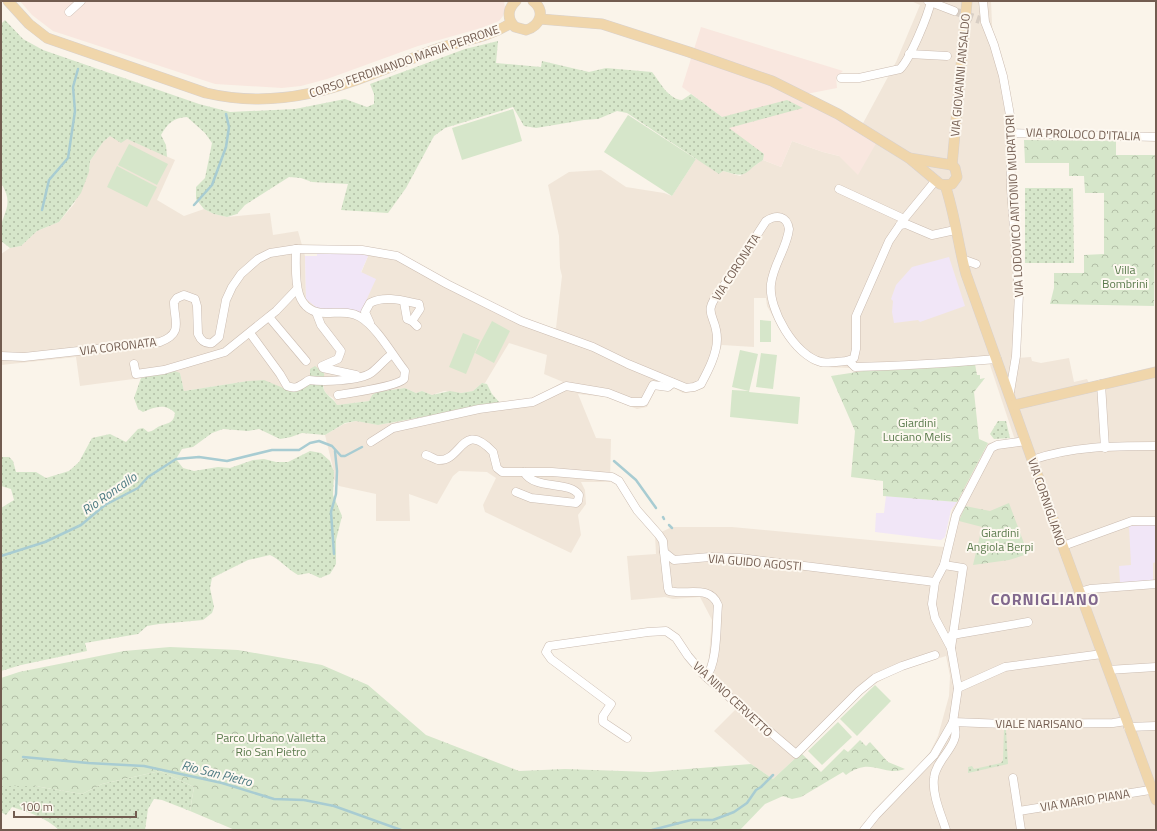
<svg xmlns="http://www.w3.org/2000/svg" width="1157" height="831" font-family="'Titillium Web',sans-serif">
  <style>
    .residential { fill: #f1e6d9 }
    .commercial { fill: #f9e7df }
    .education { fill: #f1e6f7 }
    .grass { fill: url(#grass-dots) }
    .forest { fill: url(#forest-crowns) }
    .pitch { fill: #d6e6ca }
    .lines { fill: none; stroke-linecap: round; stroke-linejoin: round }
    .stream { stroke: #a8ccd2; stroke-width: 2.5 }
    .minor-tunnel { stroke: #d8cec4; stroke-width: 8; stroke-dasharray: 8 4; stroke-linecap: butt }
    .minor-casing { stroke: #cbbcb1; stroke-width: 9 }
    .major-casing { stroke: #d8d1ce; stroke-width: 11 }
    .minor { stroke: #fff; stroke-width: 8 }
    .major { stroke: #f0d6ab; stroke-width: 10 }
    .labels { text-anchor: middle; dominant-baseline: central; stroke-width: 4; stroke-linejoin: round; paint-order: stroke }
    .street-label { font-size: 12px; fill: #725c50; stroke: #fdf8f0 }
    .park-label { font-size: 12px; fill: #5b7b4d; stroke: #fdf8f0 }
    .water-label { font-size: 13px; font-style: italic; fill: #4c7a82; stroke: #fdf8f0 }
    .district-label { font-size: 16px; font-weight: bold; letter-spacing: 1px; fill: #81688d; stroke: #fdf8f0 }
  </style>
  <defs>
    <pattern id="grass-dots" width="8" height="8" patternUnits="userSpaceOnUse"><rect width="8" height="8" fill="#d6e6ca"/><path d="M2 2h.1M6 6h.1" fill="none" stroke="#b2bea6" stroke-width="1.8" stroke-linecap="round"/></pattern>
    <pattern id="forest-crowns" width="20" height="18" patternUnits="userSpaceOnUse"><rect width="20" height="18" fill="#d6e6ca"/><path d="M2 6a3 3 0 1 1 6 0M12 15a3 3 0 1 1 6 0" fill="none" stroke="#b2bea6"/></pattern>
  </defs>
  <rect width="100%" height="100%" fill="#faf4ea"/>
  <path class="residential" d="M911 1H991L993 46 1006 104 1018 358 1031 357 1032 361 1041 363 1069 358 1074 382 1087 379 1089 383 1156 366V830H859L929 754 938 736 949 696 950 676 946 656 901 670 863 690 801 753 773 779 751 764 714 731 736 709 698 676 708 668 712 620 700 597 673 599 665 597 631 600 627 556 656 554 655 535 672 527H732L944 547 952 510 988 443 1015 440 989 362 856 372 850 368 823 367 812 364 800 354 786 339 767 306 766 298H754V347L722 345 704 388 693 392 683 393 674 388 668 391 656 389 647 407 637 409 606 397 578 394 596 438 611 439 610 482H581L585 490 586 504 578 515 581 535 571 553 485 512 483 505 496 478 487 472 459 471 453 476 437 504 409 494 410 521H376V494L339 486 333 478 334 472 325 435 344 424 356 421 378 425 532 399 563 382 544 374 547 355 509 343 485 383H482L473 391 461 393 444 391 432 395 422 391 416 393 405 388 377 392 372 395 369 401 337 405 333 398 328 395 324 390V384L311 375 310 381 288 390 248 381 184 391 180 373 169 372 141 378 80 386 76 357 1 365V254L10 248 21 246 37 231 59 222 74 204 89 172 90 161 103 142 110 136 127 139 175 160 157 200 184 216 204 209 214 214 227 217 270 213 273 235 298 231 305 256 306 299 361 273 369 254 396 256 546 330 556 328 562 276 560 268 559 236 548 185 569 172 601 170 626 187 664 193 672 196 696 159H698L719 174 723 171 740 176 763 160 781 167 792 141 823 152 839 156 861 127 896 62 920 5Z"/>
  <g class="commercial">
    <path d="M20 1H504L505 8 503 16 499 21 481 28 418 46 327 79 301 86 282 88 215 84 53 31 32 15Z"/>
    <path d="M701 27 843 71 836 77 837 88 801 95 878 140 858 175 839 156 823 152 792 141 781 167 763 160 764 154 732 132 722 117 682 87Z"/>
  </g>
  <g class="education">
    <path d="M317 253 369 254 361 272 376 279 360 314 322 310 317 308 306 299 305 256H317Z"/>
    <path d="M949 257 965 306 920 322 918 320 894 323 892 312 893 301 891 299 896 285 912 267Z"/>
    <path d="M886 496 957 502 951 510 945 537 941 540 875 532 876 513H884Z"/>
    <path d="M1156 524V562L1153 563V580L1120 583 1119 566 1131 565 1129 526Z"/>
  </g>
  <g class="grass">
    <path d="M5 20 23 39 43 50 199 104 230 112 295 109 345 99 367 107 374 104V94L370 84 465 49 498 41 496 63 541 67 542 61 589 72 606 68 652 72C660 82 668 99 682 100L691 94 722 117 787 100 803 108 729 128 764 154 763 160C742 173 750 179 723 171L719 174 627 113 617 111 598 119 584 120 536 128 524 126 513 107 445 128 434 136 406 188 388 213 341 210 348 184 312 182 301 178 289 177 245 205 237 214 227 217 214 214 204 209 196 199V187L205 178 212 143 205 133 187 117C173 118 168 123 161 135L166 145 167 157 127 139 121 143 110 136 103 142 90 161 89 172 81 193 59 222 37 231 21 246 10 248 1 241C1 235 0 227 2 222 8 205 11 200 1 183V24Z"/>
    <path d="M1025 188H1073L1074 263H1025Z"/>
    <path d="M315 366 324 373C325 378 322 385 324 390 326 395 334 399 337 405L369 401 372 395 377 392 405 388 416 393 422 391 432 395 450 391 461 393 473 391 482 383 487 384 492 394 500 403 378 425 356 421 345 423 325 435 302 433 291 437 280 439 259 429 248 431 223 429 212 433 193 447 182 449 176 459 183 468 194 471 218 467 230 468 253 460 264 459 276 462H288L310 451 321 453 330 461 334 472 333 495 342 516 336 540V564L330 574 320 578 309 573 298 575C287 569 281 560 270 555L248 560 212 578 210 588 214 607 212 613 203 620 159 624 147 626 138 634 85 643 87 651 21 665 1 671V508L14 500 11 489 1 486V457H9L13 461 16 472H36L46 478 69 471 79 462 92 438 110 434 126 442 138 429 143 428 148 432C154 431 155 428 160 426 168 423 174 423 175 413 165 403 155 407 143 412L138 409 134 398 141 378 175 371 180 373 184 391 248 381 264 380 288 390 310 381V369Z"/>
    <path d="M998 421H1006L1010 438 994 439 990 434Z"/>
    <path d="M1004 730H1006L1008 764 968 773V767L972 766 974 769 1001 763 1003 760Z"/>
    <path d="M160 771 194 787 190 811 162 800 154 799 148 809 145 830H59C46 818 29 812 12 807L6 815 1 812V786H35L82 794 102 784Z"/>
  </g>
  <g class="forest">
    <path d="M1024 140 1116 141V155H1156L1154 306 1050 304 1054 288V273H1084V255L1104 254V193H1085L1084 176H1069V163H1025Z"/>
    <path d="M975 364 977 375H980V379L985 378 974 392 979 439 988 443 957 502 883 496V481L851 477 855 431 831 376 870 370Z"/>
    <path d="M1009 503 1028 554 1009 560 973 565 982 527 959 521 965 506 990 511Z"/>
    <path d="M170 647 238 650 322 665 368 685 426 735 519 771 565 769 650 772 751 764 773 779 801 753 821 772 844 749 848 752 860 740 866 746 870 742 888 762 905 769C881 777 872 756 846 775L843 772 801 797 792 799 783 796 765 804 740 830H235L190 811 194 787 160 771 102 784 82 794 35 786H1V678L19 672 124 651Z"/>
  </g>
  <g class="pitch">
    <path d="M513 109 522 141 462 160 452 128Z"/>
    <path d="M628 115 696 159 672 196 604 152Z"/>
    <path d="M129 144 168 164 157 185 118 165Z"/>
    <path d="M117 166 157 187 147 207 107 187Z"/>
    <path d="M760 320 771 321V342H760Z"/>
    <path d="M492 321 510 331 494 363 475 353Z"/>
    <path d="M463 333 480 340 466 374 449 367Z"/>
    <path d="M740 350 758 354 749 392 800 397 798 424 730 417 732 390 749 391 732 387Z"/>
    <path d="M761 353 777 355 773 389 756 387Z"/>
    <path d="M913 401 917 444 903 445 899 403Z"/>
    <path d="M875 685 891 701 857 736 840 719Z"/>
    <path d="M838 722 852 737 822 765 808 751Z"/>
  </g>
  <g class="lines">
    <g class="stream">
      <path d="M194 205 212 185 226 147 229 127 226 114"/>
      <path d="M42 210 49 180 68 158 75 111 73 87 78 69"/>
      <path d="M614 461 636 480 656 508"/>
      <path d="M663 517 664 519"/>
      <path d="M669 525 672 528"/>
      <path d="M334 554 331 512 336 494 337 471 335 451"/>
      <path d="M1 556 45 542 81 525 105 505 138 488 148 477 176 459 199 457 227 461 272 450H299L310 443 319 441 332 446 341 456H345L362 447"/>
      <path d="M23 757 88 763 144 766 222 783 274 799 304 800 334 806 401 830"/>
      <path d="M652 830 691 820H713L734 812 747 803 756 790 761 787 773 775"/>
    </g>
    <path class="minor-tunnel" d="M954 11 980 20"/>
    <defs>
      <g id="minor">
        <path d="M928 1 954 11"/>
        <path d="M983 1 985 22 994 45 1003 76 1010 115 1011 189 1019 294 1016 356 1010 392"/>
        <path d="M69 12 81 1"/>
        <path d="M909 54 947 56"/>
        <path d="M841 78H859L900 69C910 59 928 16 931 1"/>
        <path d="M1010 133 1156 137"/>
        <path d="M839 189 904 219"/>
        <path d="M900 225 906 224 932 235 955 230"/>
        <path d="M296 249C296 274 291 314 327 313 339 313 350 311 360 317 377 327 393 356 405 371L404 379C396 387 350 393 338 395"/>
        <path d="M962 259 976 264"/>
        <path d="M404 302 407 319 412 321"/>
        <path d="M316 312 321 325 341 351 338 359 322 366 323 368 356 375"/>
        <path d="M269 317 306 361"/>
        <path d="M370 323 365 312 370 303C385 295 404 301 419 304L420 309 412 321 417 326"/>
        <path d="M250 333 280 374 287 386C297 390 301 385 309 380 323 382 359 381 371 373 378 368 385 359 392 354"/>
        <path d="M1 356 24 357 160 342C184 333 174 321 174 302L177 298 184 295 195 299 197 306 198 334C201 341 205 344 212 343L219 337 226 300 232 287 241 274 258 259 270 253 296 249 362 250 397 256 447 284 521 321 593 347 628 364 686 388 694 387 701 384C708 371 717 354 717 339 717 314 700 315 721 290L766 221C777 214 787 216 789 229 787 248 773 265 771 284 768 309 795 356 821 362 825 363 832 362 836 362 843 361 848 362 854 358L856 349V316L889 241 904 219 936 180"/>
        <path d="M849 361 855 367C903 366 950 363 997 359"/>
        <path d="M134 364 136 374 164 370 225 352 276 311 297 289"/>
        <path d="M1101 384 1105 448"/>
        <path d="M371 442 393 428 479 409 533 402 566 386 608 393 631 402H644L653 385 668 387 673 383"/>
        <path d="M426 455C430 456 434 459 438 460 462 462 462 419 493 452L497 468 502 472H552L612 477 619 481 637 510 659 535 663 541 664 552 674 560 710 557 740 558 935 582"/>
        <path d="M1032 460C1072 446 1114 446 1156 446"/>
        <path d="M516 492 531 498 576 503 578 501 579 495C569 480 535 491 524 472"/>
        <path d="M1063 546 1132 521H1156"/>
        <path d="M664 552 668 588 669 591C685 596 710 584 718 605 716 625 718 662 706 677"/>
        <path d="M944 565 963 568 951 648"/>
        <path d="M1079 592 1090 589 1156 584"/>
        <path d="M952 635 1028 622"/>
        <path d="M1108 670 1156 667"/>
        <path d="M958 688 1005 667 1102 654"/>
        <path d="M953 722 1005 724 1113 723 1126 721"/>
        <path d="M1128 727 1156 726"/>
        <path d="M627 738 603 722V716L611 704 551 659 546 652 549 646 648 632 666 631 676 638 688 656 706 677 796 754 859 691 875 678 902 666 935 655"/>
        <path d="M1013 778 1021 830"/>
        <path d="M1019 811 1156 789"/>
        <path d="M864 830 876 815 934 755 953 722 958 688 951 648 935 618 932 604 935 582 944 565 956 515 991 448 997 445 1026 441"/>
        <path d="M946 830C941 814 932 795 934 778 936 757 964 744 953 722"/>
      </g>
      <g id="major">
        <path d="M8 1 29 24 47 38 206 93C293 113 355 80 434 50 459 41 488 38 511 23"/>
        <path d="M516 1C507 9 507 19 515 27L526 30C540 26 546 11 533 1"/>
        <path d="M540 19 602 24 689 52 772 81 838 114 909 158 940 184 945 185"/>
        <path d="M909 158 952 165"/>
        <path d="M952 165 967 1"/>
        <path d="M945 185C955 214 958 245 966 274L1066 555 1156 800"/>
        <path d="M945 185 952 184 957 177 955 168 952 165"/>
        <path d="M1014 405 1156 372"/>
      </g>
    </defs>
    <use href="#minor" class="minor-casing"/>
    <use href="#major" class="major-casing"/>
    <use href="#minor" class="minor"/>
    <use href="#major" class="major"/>
  </g>
  <g class="labels">
    <g class="street-label">
      <text transform="translate(404 61) rotate(-19)">CORSO FERDINANDO MARIA PERRONE</text>
      <text transform="translate(960 75) rotate(-85)">VIA GIOVANNI ANSALDO</text>
      <text transform="translate(1083 134) rotate(2)">VIA PROLOCO D'ITALIA</text>
      <text transform="translate(1014 206) rotate(-93)">VIA LODOVICO ANTONIO MURATORI</text>
      <text transform="translate(736 267) rotate(-57)">VIA CORONATA</text>
      <text transform="translate(118 346) rotate(-7)">VIA CORONATA</text>
      <text transform="translate(1047 502) rotate(71)">VIA CORNIGLIANO</text>
      <text transform="translate(755 562) rotate(5)">VIA GUIDO AGOSTI</text>
      <text transform="translate(733 699) rotate(43)">VIA NINO CERVETTO</text>
      <text x="1039" y="723">VIALE NARISANO</text>
      <text transform="translate(1085 800) rotate(-9)">VIA MARIO PIANA</text>
    </g>
    <g class="park-label">
      <text x="1125" y="269">Villa<tspan x="1125" dy="14">Bombrini</tspan></text>
      <text x="917" y="422">Giardini<tspan x="917" dy="14">Luciano Melis</tspan></text>
      <text x="1000" y="532">Giardini<tspan x="1000" dy="14">Angiola Berpi</tspan></text>
      <text x="271" y="737">Parco Urbano Valletta<tspan x="271" dy="14">Rio San Pietro</tspan></text>
    </g>
    <g class="water-label">
      <text transform="translate(109 493) rotate(-35)">Rio Roncallo</text>
      <text transform="translate(217 773) rotate(14)">Rio San Pietro</text>
    </g>
    <g class="district-label">
      <text x="1045" y="599">CORNIGLIANO</text>
    </g>
  </g>
  <rect width="1157" height="831" fill="none" stroke="#725c50" stroke-width="4"/>
  <path d="M14 811v6h122v-6" fill="none" stroke="#725c50" stroke-width="2"/>
  <text x="20" y="811" font-size="12" fill="#725c50" stroke="#fdf8f0" stroke-width="3" paint-order="stroke">100 m</text>
</svg>
